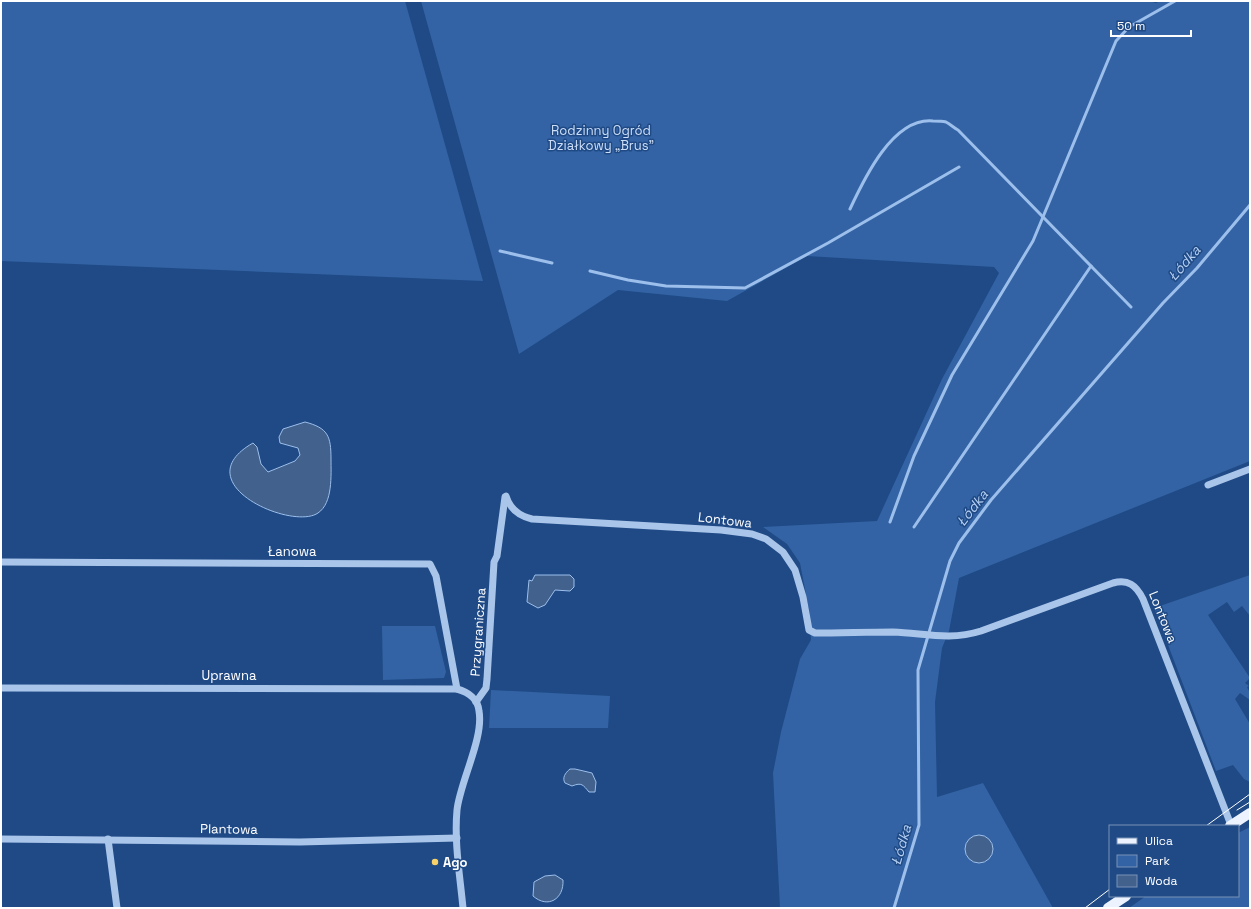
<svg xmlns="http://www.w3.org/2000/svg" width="1251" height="909" font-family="'Space Grotesk',sans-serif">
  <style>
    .green { fill: #3363a4 }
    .water { fill: #42618c; stroke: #9cbfec }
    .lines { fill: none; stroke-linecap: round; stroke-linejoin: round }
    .stream { stroke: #9cbfec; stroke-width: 3 }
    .minor { stroke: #a9c5ea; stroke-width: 7 }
    .major { stroke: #edf3fe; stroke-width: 10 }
    .tram { stroke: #fff; stroke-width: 1 }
    .poi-dot { fill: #f8d269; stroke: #1f4a86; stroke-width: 1.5 }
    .labels { text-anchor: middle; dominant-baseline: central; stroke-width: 3; stroke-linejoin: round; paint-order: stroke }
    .park-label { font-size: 13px; fill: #cddff8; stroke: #1f4a86 }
    .street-label { font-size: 13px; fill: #fff; stroke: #1f4a86 }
    .poi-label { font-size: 13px; font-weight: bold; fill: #fff; stroke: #1f4a86; text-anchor: start }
    .water-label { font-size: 14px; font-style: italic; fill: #b4cff2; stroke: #1f4a86 }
  </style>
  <rect width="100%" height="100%" fill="#1f4a86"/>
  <g class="green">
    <path d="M1 1H405L483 281 1 261Z"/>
    <path d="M421 1H1149L1156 3 1160 1H1250V461L959 578 949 631 942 648 935 702 937 797 983 783 1053 908H780L773 773 781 732 800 659 811 640 809 610 800 563 787 544 763 527 877 521 942 379 999 273 994 267 807 256 727 301 618 290 519 354Z"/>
    <path d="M1250 575V616L1242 606 1234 612 1227 602 1208 615 1250 678 1245 683 1249 686 1247 687 1250 693V700L1240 693 1235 699 1250 724V782L1244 779 1233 765 1216 771 1154 608Z"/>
    <path d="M382 626H435L446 672 444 678 383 680Z"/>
    <path d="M491 690 610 696 608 728H489Z"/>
    <path d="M1250 827V908H1129L1146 896H1238V833Z"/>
  </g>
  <g class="water">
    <path d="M305 422C328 428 331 436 331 459 331 475 333 503 318 513 292 531 183 483 253 443L257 447 261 464 268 472 295 461 300 455 298 448 280 443 279 437 283 429Z"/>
    <path d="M535 575H570L574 579V587L570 591 555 590 545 605 538 608 527 602 529 580 532 581Z"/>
    <path d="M570 769H575L592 773 596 782 595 792H589C583 785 582 782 572 786L565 783C562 778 565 773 570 769Z"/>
    <circle cx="979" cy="849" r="14"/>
    <path d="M555 875 563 880C564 899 548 909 533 896L534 882 545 876Z"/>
  </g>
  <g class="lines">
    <g class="stream">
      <path d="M850 209C864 179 893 117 933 121 937 121 942 121 946 122 950 124 954 128 958 130L1131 307"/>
      <path d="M500 251 552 263"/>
      <path d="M590 271 628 280 666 286 745 288 828 243 959 167"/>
      <path d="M890 522 914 456 952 375 1033 241 1116 41 1129 27 1175 1"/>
      <path d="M914 527 1091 266"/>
      <path d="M894 908 919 825 918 670 950 561 959 543 991 500 1163 303 1197 268 1250 205"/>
    </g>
    <g class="minor">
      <path d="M1208 485 1250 469"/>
      <path d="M506 496C510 509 519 516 532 519L721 530 752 534 766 539 783 552 795 570 803 597 809 630 815 633C841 633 867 632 893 632 924 633 949 641 981 631L1113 583C1128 579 1136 585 1143 599L1231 825"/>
      <path d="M1 562 430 564 436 576 457 689C468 692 478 699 479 711 484 738 460 782 457 810 454 842 460 876 463 908"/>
      <path d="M1 688 457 689"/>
      <path d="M476 702 486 688 487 679 494 562 497 556 505 497"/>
      <path d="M1 839 300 842 457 838"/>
      <path d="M108 839 117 908"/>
    </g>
    <g class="major">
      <path d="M1230 826 1250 813"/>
      <path d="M1108 908 1126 896"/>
    </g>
    <g class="tram">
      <path d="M1237 810 1250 802"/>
      <path d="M1206 826 1250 794"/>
      <path d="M1085 908 1110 889"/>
    </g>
  </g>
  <circle class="poi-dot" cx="435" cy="862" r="4"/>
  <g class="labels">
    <g class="park-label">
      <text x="601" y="130">Rodzinny Ogród<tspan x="601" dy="15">Działkowy „Brus”</tspan></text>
    </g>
    <g class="street-label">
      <text transform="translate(725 520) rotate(7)">Lontowa</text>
      <text x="292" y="551">Łanowa</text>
      <text transform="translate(1163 617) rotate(68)">Lontowa</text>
      <text transform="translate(478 632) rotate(-86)">Przygraniczna</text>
      <text x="229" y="675">Uprawna</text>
      <text transform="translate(229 829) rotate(1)">Plantowa</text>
    </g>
    <g class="poi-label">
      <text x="443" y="862">Ago</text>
    </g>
    <g class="water-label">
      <text transform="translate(1184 263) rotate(-49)">Łódka</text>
      <text transform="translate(972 508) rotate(-52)">Łódka</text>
      <text transform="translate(901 845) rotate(-74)">Łódka</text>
    </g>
  </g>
  <rect width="1251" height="909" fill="none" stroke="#ffffff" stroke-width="4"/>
  <rect x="1109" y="825" width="130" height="72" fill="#1f4a86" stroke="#7992b6"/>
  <rect x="1117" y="838" width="20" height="6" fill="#edf3fe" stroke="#7992b6"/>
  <text x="1145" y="845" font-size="12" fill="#ffffff">Ulica</text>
  <rect x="1117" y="855" width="20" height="12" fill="#3363a4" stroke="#7992b6"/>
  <text x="1145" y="865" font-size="12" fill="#ffffff">Park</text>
  <rect x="1117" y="875" width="20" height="12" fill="#42618c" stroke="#7992b6"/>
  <text x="1145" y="885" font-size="12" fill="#ffffff">Woda</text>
  <path d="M1111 30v6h80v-6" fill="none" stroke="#ffffff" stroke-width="2"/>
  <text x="1117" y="30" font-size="12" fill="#ffffff" stroke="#1f4a86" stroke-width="3" paint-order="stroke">50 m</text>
</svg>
